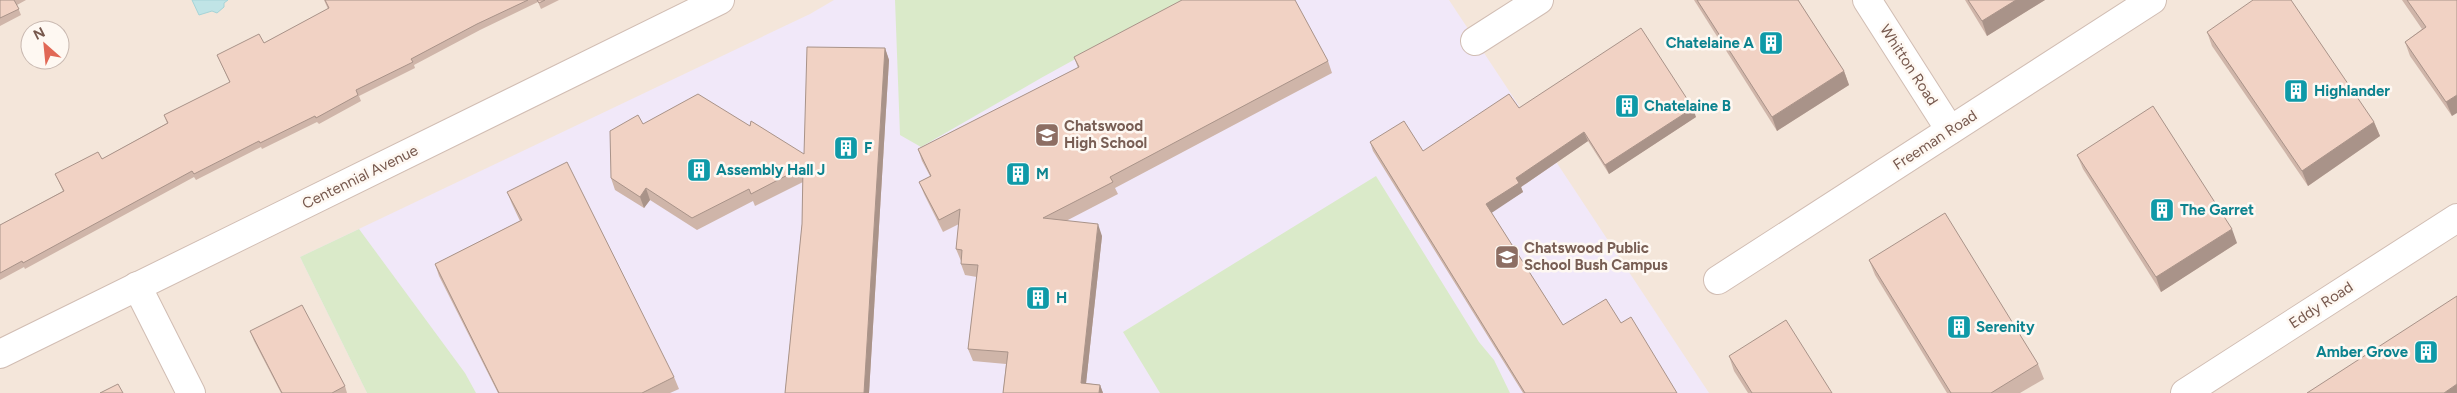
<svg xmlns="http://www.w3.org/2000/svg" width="2457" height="393" font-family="Figtree,sans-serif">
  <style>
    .residential { fill: #f4e6da; fill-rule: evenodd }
    .education { fill: #f1e8f9 }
    .green { fill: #daeac9 }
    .water { fill: #c0e4e6; stroke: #a6d4d7 }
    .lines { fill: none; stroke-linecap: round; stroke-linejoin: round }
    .minor-casing { stroke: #d1bdb3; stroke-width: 30 }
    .minor { stroke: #fff; stroke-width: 28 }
    .wall { fill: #cfb5a9 }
    .shaded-wall { fill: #a99389 }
    .building { fill: #f1d2c4; stroke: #a99389 }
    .labels { text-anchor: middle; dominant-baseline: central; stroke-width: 5; stroke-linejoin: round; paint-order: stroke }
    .culture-label { font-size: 15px; font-weight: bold; fill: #0d838f; stroke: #fef8f2; text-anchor: start }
    .street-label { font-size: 15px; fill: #77594e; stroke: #fef8f2 }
    .education-label { font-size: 15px; font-weight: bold; fill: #785e54; stroke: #fef8f2; text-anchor: start }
  </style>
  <rect width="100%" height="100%" fill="#fcf4eb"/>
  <path class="residential" d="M0 0H2457V393H0ZM30 30H60V60H30Z"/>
  <path class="education" d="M834 0H1449L1709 393H367L300 257 810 14Z"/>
  <g class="green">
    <path d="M895 0H1193L1177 3 1041 78 921 147 900 135Z"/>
    <path d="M1376 176 1479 342 1494 360 1510 393H1160L1123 332Z"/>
    <path d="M359 229 465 373 476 393H367L300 257Z"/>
  </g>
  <path class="water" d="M192 0H228L224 3V7L217 13 212 11 199 15Z"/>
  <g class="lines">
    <defs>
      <g id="minor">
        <path d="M1867 0 1950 130"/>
        <path d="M1475 41 1539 0"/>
        <path d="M1718 280 2152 0"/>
        <path d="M137 286 191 393"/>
        <path d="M0 354 720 0"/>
        <path d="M2185 393 2457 218"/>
      </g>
    </defs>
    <use href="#minor" class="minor-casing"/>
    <use href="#minor" class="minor"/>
  </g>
  <g class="wall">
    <path d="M0 0H26L17 5 21 15 0 26Z"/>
    <path d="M324 0H559L541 9 538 2 480 30 414 65 415 68 359 96 361 101 319 124 317 122 262 149 261 147 196 180 194 177 25 269 24 267 0 280V225L63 191 55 174 102 159 167 123 164 115 230 83 217 55 264 43 328 9Z"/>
    <path d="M1694 0H1798L1844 71 1849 85 1777 131Z"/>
    <path d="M1965 0H2045L1987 36Z"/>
    <path d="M2402 0H2457L2452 116 2410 56 2405 42 2422 29Z"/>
    <path d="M2207 32 2374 122 2380 136 2308 186 2212 46Z"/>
    <path d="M885 48 889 60 869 393H785L802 224 803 182 755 206 753 201 697 230 650 200 644 208 615 190 611 178 643 124 750 126 804 154Z"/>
    <path d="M1074 57 1328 61 1332 73 1115 188 1118 194 1066 221 1102 236 1086 383 1100 385 1103 393H1003L1006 364 973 361 968 349 977 277 965 275 961 264V261L956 249 959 224 943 232 924 194 919 182 930 176 922 161 918 149 1078 68Z"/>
    <path d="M1696 117 1609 174 1588 141 1521 187 1523 192 1491 212 1563 325 1621 323 1677 393H1523L1373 151 1370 142 1423 151Z"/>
    <path d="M2077 155 2237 243 2161 292 2083 169Z"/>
    <path d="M507 192 674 377 679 389 670 393H498L439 276 435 264 520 221 512 204Z"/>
    <path d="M1869 260 2038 364 2044 379 2020 393H1947L1875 275Z"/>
    <path d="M250 331 345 386 347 393H281L254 341Z"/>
    <path d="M1729 356 1832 393H1748L1734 371Z"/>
  </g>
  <g class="shaded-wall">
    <path d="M2016 0H2045L1987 36 1982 21Z"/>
    <path d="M885 48 889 60 869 393H864Z"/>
    <path d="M1844 71 1849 85 1777 131 1772 117Z"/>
    <path d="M2457 95V113L2452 116 2446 102Z"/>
    <path d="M1693 108 1696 117 1609 174 1605 165Z"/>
    <path d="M2374 122 2380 136 2308 186 2302 171Z"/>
    <path d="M1584 132 1588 141 1521 187 1523 192 1490 214 1486 204 1516 178Z"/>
    <path d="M646 188 650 200 644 208 640 197Z"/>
    <path d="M1098 224 1102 236 1085 393 1081 383Z"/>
    <path d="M2232 229 2237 243 2161 292 2156 277Z"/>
    <path d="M2457 384V393H2444Z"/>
    <path d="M1100 385 1103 393H1099Z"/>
  </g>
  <g class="building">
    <path d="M0 0H14L19 9 0 18Z"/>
    <path d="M325 0H528L477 24 411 59 413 62 356 90 358 95 316 118 315 116 260 143 259 141 194 174 192 171 23 263 22 261 0 273V225L64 191 55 174 98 152 102 159 168 123 164 115 230 82 217 55 259 34 264 43 329 8Z"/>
    <path d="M537 0H545L539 3Z"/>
    <path d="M1182 0H1295L1328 61 1110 177 1113 182 1043 218 1098 224 1081 383 1100 385 1099 393H1003L1008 352 968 349 978 265 961 264 962 250 956 249 960 209 939 220 919 182 931 176 918 149 1079 67 1074 57Z"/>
    <path d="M1697 0H1798L1844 71 1772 117Z"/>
    <path d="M1968 0H2016L1982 21Z"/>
    <path d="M2253 0H2291L2374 122 2302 171 2207 32Z"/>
    <path d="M2407 0H2457V95L2446 102 2405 42 2426 27Z"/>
    <path d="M1641 28 1693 108 1605 165 1584 132 1516 178 1519 183 1486 204 1563 325 1606 299 1621 323 1631 317 1677 393H1525L1370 142 1404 121 1423 151 1509 94 1519 108Z"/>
    <path d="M807 47 885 48 864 393H785L802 224 803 167 751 194 749 189 692 218 646 188 640 197 611 178 610 131 638 115 643 124 698 94 750 126 751 121 804 154Z"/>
    <path d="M2153 106 2232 229 2156 277 2077 155Z"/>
    <path d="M567 162 674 377 642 393H499L435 264 522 220 507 192Z"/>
    <path d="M1945 213 2038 364 1991 393H1951L1869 260Z"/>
    <path d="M2457 296V384L2444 393H2307Z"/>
    <path d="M302 305 345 386 332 393H282L250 331Z"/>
    <path d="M1786 320 1832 393H1752L1729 356Z"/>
    <path d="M118 384 123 393H100Z"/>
  </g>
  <defs>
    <symbol id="building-square" viewBox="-11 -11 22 22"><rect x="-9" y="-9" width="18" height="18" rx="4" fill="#0f9aa8" stroke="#fef8f2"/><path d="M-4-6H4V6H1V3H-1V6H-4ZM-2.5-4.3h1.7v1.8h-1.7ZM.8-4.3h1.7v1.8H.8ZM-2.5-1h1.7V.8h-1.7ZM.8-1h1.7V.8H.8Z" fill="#fff"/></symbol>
    <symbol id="school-square" viewBox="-11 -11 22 22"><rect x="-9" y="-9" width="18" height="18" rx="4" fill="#8d6e63" stroke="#fef8f2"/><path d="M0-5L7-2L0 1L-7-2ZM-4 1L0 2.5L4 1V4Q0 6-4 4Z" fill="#fff"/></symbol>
  </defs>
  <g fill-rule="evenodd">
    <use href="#building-square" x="1757" y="29" width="28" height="28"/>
    <use href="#building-square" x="2282" y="77" width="28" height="28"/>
    <use href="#building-square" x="1613" y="92" width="28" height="28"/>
    <use href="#school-square" x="1033" y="121" width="28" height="28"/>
    <use href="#building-square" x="832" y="134" width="28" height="28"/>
    <use href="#building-square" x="685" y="156" width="28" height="28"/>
    <use href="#building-square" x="1004" y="160" width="28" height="28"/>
    <use href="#building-square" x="2148" y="196" width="28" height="28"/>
    <use href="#school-square" x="1493" y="243" width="28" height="28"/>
    <use href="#building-square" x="1024" y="284" width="28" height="28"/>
    <use href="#building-square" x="1945" y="313" width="28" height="28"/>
    <use href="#building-square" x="2412" y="338" width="28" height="28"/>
  </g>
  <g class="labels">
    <g class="culture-label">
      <text x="1754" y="43" text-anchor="end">Chatelaine A</text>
      <text x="2314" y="91">Highlander</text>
      <text x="1644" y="106">Chatelaine B</text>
      <text x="864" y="148">F</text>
      <text x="716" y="170">Assembly Hall J</text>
      <text x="1036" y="174">M</text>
      <text x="2180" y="210">The Garret</text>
      <text x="1056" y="298">H</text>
      <text x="1976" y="327">Serenity</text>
      <text x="2408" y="352" text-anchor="end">Amber Grove</text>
    </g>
    <g class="street-label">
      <text transform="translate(1909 65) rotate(57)">Whitton Road</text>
      <text transform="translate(1935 140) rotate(-33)">Freeman Road</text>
      <text transform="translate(360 177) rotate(-26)">Centennial Avenue</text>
      <text transform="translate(2321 305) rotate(-33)">Eddy Road</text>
    </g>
    <g class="education-label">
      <text x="1064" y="126">Chatswood<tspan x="1064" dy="17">High School</tspan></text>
      <text x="1524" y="248">Chatswood Public<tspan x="1524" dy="17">School Bush Campus</tspan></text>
    </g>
  </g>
  <g transform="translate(45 45) rotate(333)"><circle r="24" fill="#fef8f2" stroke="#c8b8b0"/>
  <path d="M0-4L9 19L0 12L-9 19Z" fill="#e16856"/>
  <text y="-8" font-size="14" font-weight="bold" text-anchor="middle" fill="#77594e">N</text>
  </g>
</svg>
